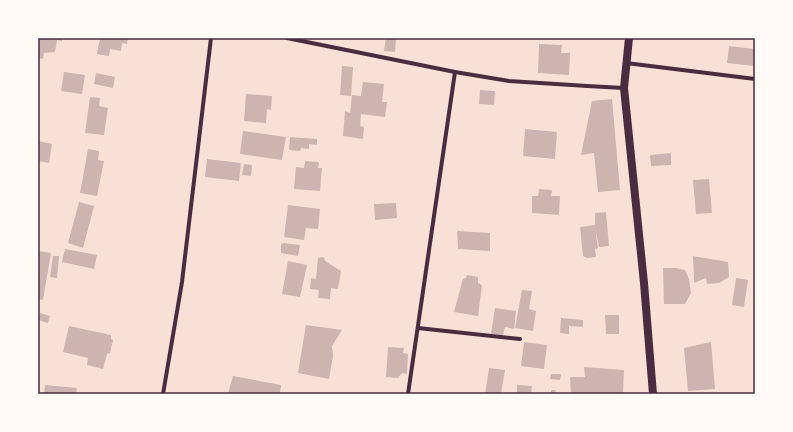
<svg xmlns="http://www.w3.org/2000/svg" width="793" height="432" font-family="Rubik,sans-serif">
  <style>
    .building { fill: #ccb4b1 }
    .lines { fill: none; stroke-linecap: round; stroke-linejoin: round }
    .minor { stroke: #4a2c40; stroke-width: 4 }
    .secondary { stroke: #4a2c40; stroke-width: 8 }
    .neatline { fill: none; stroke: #4a2c40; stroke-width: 1.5 }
  </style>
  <rect width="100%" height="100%" fill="#f7e1d7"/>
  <g class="building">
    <path d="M38 38H62V41L57 40 55 52 44 53 43 59 38 58Z"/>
    <path d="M100 38H128L127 44 122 43 121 51 110 49 109 56 97 54Z"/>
    <path d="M386 38H396L395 52 384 51Z"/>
    <path d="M539 44 562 45 561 53H570L569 75 538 73Z"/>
    <path d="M729 46 755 49V66L727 63Z"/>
    <path d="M342 66 353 67 351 96 340 95Z"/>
    <path d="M64 72 85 75 82 94 61 91Z"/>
    <path d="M96 73 115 77 113 88 94 84Z"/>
    <path d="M363 82 384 84 382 102H387L385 117 361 114 360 126 364 127 363 139 343 136 345 111 350 113 352 95 361 96Z"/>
    <path d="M480 90 495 91 494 105 479 104Z"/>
    <path d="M246 94 272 96 271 110 267 109 266 123 244 121Z"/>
    <path d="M90 97 100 98 99 106 108 108 104 135 85 133Z"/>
    <path d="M612 99 620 190 598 192 594 153 581 155 592 101Z"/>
    <path d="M525 129 557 132 555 159 523 156Z"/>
    <path d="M243 131 286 137 282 160 240 154Z"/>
    <path d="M290 137 317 139V145L309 144V149L301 148 300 151 289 150Z"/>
    <path d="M38 141 52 144 49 163 38 161Z"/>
    <path d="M88 149 99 151 98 160 104 161 97 196 80 193Z"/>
    <path d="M671 153V165L651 166 650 155Z"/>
    <path d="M207 159 241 163 239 181 205 177Z"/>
    <path d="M305 161 319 162 318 168H322L320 191 294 189 296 167 304 168Z"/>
    <path d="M244 164 252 165 251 176 242 175Z"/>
    <path d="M709 179 712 213 696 214 693 180Z"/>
    <path d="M539 189 552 190 551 196H560L559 215 532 213V196H538Z"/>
    <path d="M79 202 94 206 83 248 68 243Z"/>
    <path d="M396 203 397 218 375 220 374 204Z"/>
    <path d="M288 205 320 209 318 229 306 228 304 240 284 237Z"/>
    <path d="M606 212 609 246 599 247 595 228 598 248 595 249 596 257 587 258 583 256 580 227 595 225V213Z"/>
    <path d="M457 231 490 233V251L458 249Z"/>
    <path d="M283 243 300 245 298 256 281 253V244Z"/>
    <path d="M65 249 97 255 94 269 62 262Z"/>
    <path d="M38 251 51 253 43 300 38 299Z"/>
    <path d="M53 256H59L57 278 50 277Z"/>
    <path d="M693 256 728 262 729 277 719 283 707 284 706 278 694 283Z"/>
    <path d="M324 257 325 261 341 271 338 289 331 288 330 299 318 298 319 290 310 289 311 278 316 279 318 258Z"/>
    <path d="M288 261 307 265 300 297 282 294Z"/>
    <path d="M663 268H676L685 270 689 279 691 293 685 304H664Z"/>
    <path d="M467 275 478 277V283L482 285 478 316 454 312 463 279 466 278Z"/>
    <path d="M736 278 748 280 744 307 732 305Z"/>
    <path d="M522 290 532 291 529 309 536 311 533 331 515 328Z"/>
    <path d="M495 308 516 311 514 329 505 327 503 335 491 334Z"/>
    <path d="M40 313 50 316 48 323 38 320Z"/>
    <path d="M605 315H619V334H606Z"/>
    <path d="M561 318 583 320V327L569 326V334L560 333Z"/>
    <path d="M306 325 342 330 332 346 333 356 329 379 298 373Z"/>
    <path d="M69 326 111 335V339L113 340 110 353 107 354 103 369 87 365 88 358 63 352Z"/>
    <path d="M524 342 547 345 544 369 521 366Z"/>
    <path d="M711 342 715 389 688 391 684 348Z"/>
    <path d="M388 347 404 348 403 353 408 354 407 374 402 373 398 378 386 377Z"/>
    <path d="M584 367 624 370 623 394H571L570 377H585Z"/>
    <path d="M489 368 505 370 501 394H485Z"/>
    <path d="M551 374H561L560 380 550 379Z"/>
    <path d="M233 376 281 385 280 394H228Z"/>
    <path d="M45 385 77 388 76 394H44Z"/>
    <path d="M517 385 532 386 531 394H517Z"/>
    <path d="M551 390H556L555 394H551Z"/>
  </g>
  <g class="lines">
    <g class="minor">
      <path d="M287 38 455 72 509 81 587 86 624 88"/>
      <path d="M626 63 755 79"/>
      <path d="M418 328 520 339"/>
      <path d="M163 394 182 282 211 38"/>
      <path d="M408 394 455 72"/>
    </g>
    <path class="secondary" d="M629 38 624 88 644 283 653 394"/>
  </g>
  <rect width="793" height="432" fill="none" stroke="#fffaf5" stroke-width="78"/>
  <rect x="39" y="39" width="715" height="354" class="neatline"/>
</svg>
